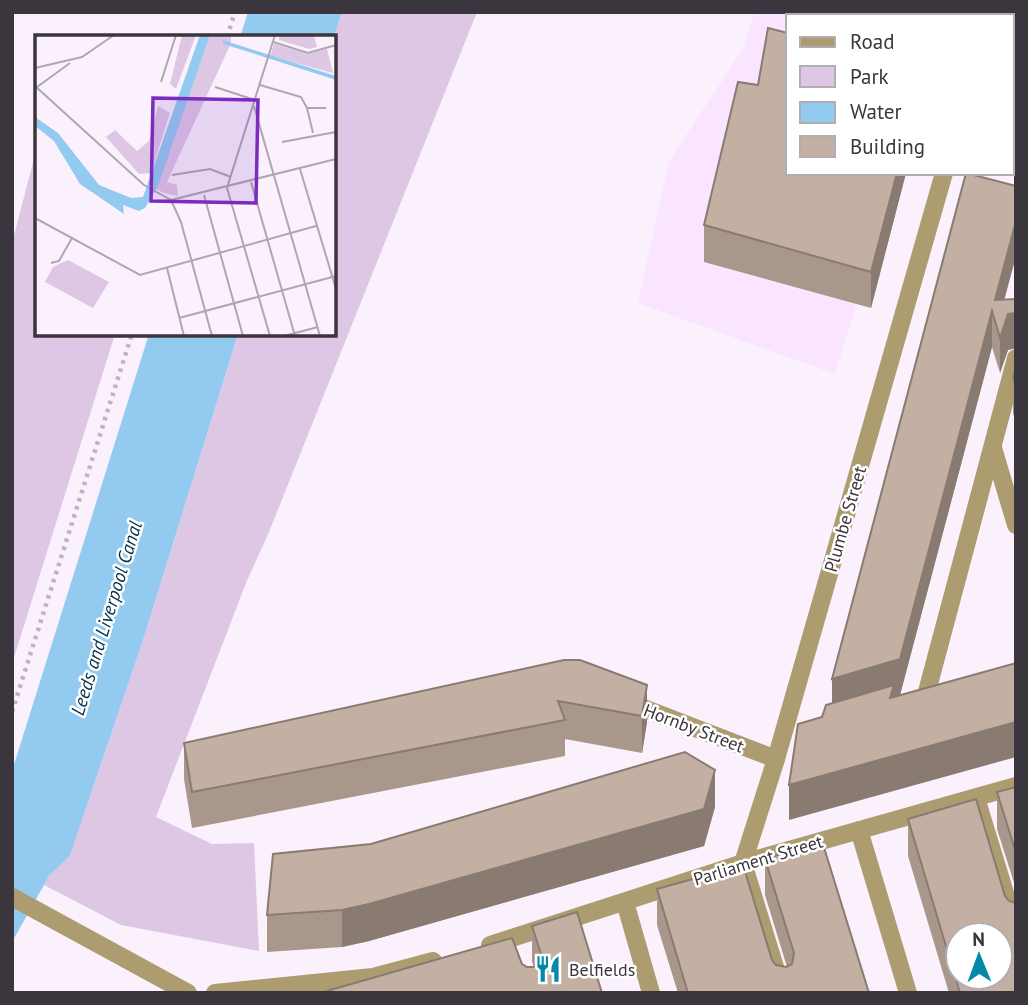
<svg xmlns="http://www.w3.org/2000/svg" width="1028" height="1005" font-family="'PT Sans',sans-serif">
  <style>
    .built { fill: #f9e5ff }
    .green { fill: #dec7e5 }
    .water { fill: #92cbef }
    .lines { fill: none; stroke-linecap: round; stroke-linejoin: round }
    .path { stroke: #bcb4be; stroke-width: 4.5; stroke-dasharray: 3.5 5; stroke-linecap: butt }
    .service { stroke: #ad9c70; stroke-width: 18 }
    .minor { stroke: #ad9c70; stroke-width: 18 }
    .tertiary { stroke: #ad9c70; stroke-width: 18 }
    .wall { fill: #a9978b }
    .shaded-wall { fill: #897b71 }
    .building { fill: #c4b0a2; stroke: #897b71; stroke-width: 2; fill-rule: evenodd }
    .labels { text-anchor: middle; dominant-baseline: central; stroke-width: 5; stroke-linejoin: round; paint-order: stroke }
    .street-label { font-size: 18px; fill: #3b353d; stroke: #fff }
    .poi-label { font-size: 18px; fill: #3b353d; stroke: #fff; text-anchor: start }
    .water-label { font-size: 19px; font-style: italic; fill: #003048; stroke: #fff }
    .inset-river { fill: none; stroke: #92cbef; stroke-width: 3.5 }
    .inset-road { fill: none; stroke: #aea6b0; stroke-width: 2 }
    .view { fill: #7b2cbf; fill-opacity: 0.15; stroke: #7b2cbf; stroke-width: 3.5 }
    .inset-edge { fill: none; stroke: #3b353d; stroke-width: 3.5 }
  </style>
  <rect width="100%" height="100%" fill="#faf1fd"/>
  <path class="built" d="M755 12H947L946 16H788V173H897L835 374 638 303 669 161 743 49Z"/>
  <g class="green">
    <path d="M342 12H477L269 532 246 583 156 817 212 844 254 843 259 951 121 925 44 885 49 876 70 854 144 637 238 334H334V37Z"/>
    <path d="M37 147V334H115L12 664V243Z"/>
  </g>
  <g class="water">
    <path d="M248 12H342L334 37H240Z"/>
    <path d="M149 334H238L144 637 70 855 49 876 12 942V771Z"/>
  </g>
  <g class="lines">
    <g class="path">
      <path d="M227 37 235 12"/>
      <path d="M12 712 132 334"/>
    </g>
    <g class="service">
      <path d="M993 448 1016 525"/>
      <path d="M925 699 1016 358"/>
      <path d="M859 830 908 993"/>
      <path d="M625 902 651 993"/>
    </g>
    <g class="minor">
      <path d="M994 16 996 12"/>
      <path d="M1012 136 1016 147"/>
      <path d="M625 701 776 759"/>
      <path d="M976 798 1016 929"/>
      <path d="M783 993 743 863 776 759 944 173"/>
    </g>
    <g class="tertiary">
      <path d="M12 897 188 993"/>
      <path d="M490 945 743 863 1016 786"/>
      <path d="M215 993 373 977 433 961"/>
    </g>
  </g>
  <g class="wall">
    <path d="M906 173 871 308 704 262V225Z"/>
    <path d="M1016 186V256L1004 299H1016V348L1008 350 1000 373 992 347 900 695 894 697 789 820 822 717 832 703Z"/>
    <path d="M1016 366V422L1013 413V378Z"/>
    <path d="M647 685V722L642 753 565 739V756L192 828 184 779V743Z"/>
    <path d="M1016 787V889L997 829V792Z"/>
    <path d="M715 807 704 846 369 941 342 947 267 952V915Z"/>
    <path d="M908 819 1005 896 1009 901 1016 993H949L908 856Z"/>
    <path d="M765 859 869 993H678L657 925V889L772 960 776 965 787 967 765 895Z"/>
    <path d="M532 926 602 993H320L522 964 527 967H534L532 962Z"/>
  </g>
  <g class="shaded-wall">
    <path d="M897 173H906L871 308V272Z"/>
    <path d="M1016 221V256L997 327 995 300Z"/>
    <path d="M992 311V347L900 695 894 697V720L832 714V679Z"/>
    <path d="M1016 313V348L1008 350 1000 373V338L1008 314Z"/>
    <path d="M647 685V722L642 753V716Z"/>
    <path d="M1016 722V757L789 820V785Z"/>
    <path d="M715 770V807L704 846 369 941 342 947V910Z"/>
  </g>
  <g class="building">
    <path d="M768 28 788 33V173H897L871 272 704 225 738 82 758 85Z"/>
    <path d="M966 173 1016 186V221L995 300 1016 299V313L1008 314 1000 338 992 311 900 659 832 679Z"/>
    <path d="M1016 366V387L1013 378Z"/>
    <path d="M564 660H580L647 685 642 716 558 701 565 720 192 792 184 743Z"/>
    <path d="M1016 663V722L789 785 798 724 822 717 826 705 894 685 890 698Z"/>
    <path d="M685 752 715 770 704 809 369 904 342 910 267 915 273 854 371 844Z"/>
    <path d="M1016 787V853L997 792Z"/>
    <path d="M976 799 1005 896 1009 901 1016 903V993H960L908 819ZM958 935H1000V977H958Z"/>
    <path d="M822 841 869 993H688L657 889 743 865 772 960 776 965 786 967 792 964 794 953 765 859Z"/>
    <path d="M577 912 602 993H320L512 938 522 964 527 967H534L541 960V954L532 926Z"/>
  </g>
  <defs>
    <symbol id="restaurant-bare" viewBox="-9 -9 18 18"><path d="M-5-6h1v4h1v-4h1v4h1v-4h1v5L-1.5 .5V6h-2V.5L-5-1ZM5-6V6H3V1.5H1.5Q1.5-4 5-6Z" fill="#0388a9" stroke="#fff" stroke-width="2.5" paint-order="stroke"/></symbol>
  </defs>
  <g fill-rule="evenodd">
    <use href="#restaurant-bare" x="529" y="950" width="38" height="38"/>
  </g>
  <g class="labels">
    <g class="street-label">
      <text transform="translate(845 519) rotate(-74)">Plumbe Street</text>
      <text transform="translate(694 728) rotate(21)">Hornby Street</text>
      <text transform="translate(758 860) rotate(-17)">Parliament Street</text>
    </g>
    <g class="poi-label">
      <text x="569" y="969">Belfields</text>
    </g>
    <g class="water-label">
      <text transform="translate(106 618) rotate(-73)">Leeds and Liverpool Canal</text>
    </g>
  </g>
  <g transform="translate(35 35)">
    <rect width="301" height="301" fill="#faf1fd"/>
    <path d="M147 0H161L141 54 135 49ZM175 0H196V8L132 147 142 150 143 161 129 158 121 154ZM245 0H279L282 12 274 14 244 5ZM239 9 273 19 292 14 298 38 235 21ZM123 71 135 78 116 138 104 139 71 102 80 95 102 116 114 106ZM33 225 74 247 58 273 10 247 18 232Z" fill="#dec7e5"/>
    <path d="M165 0H175L123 151 110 173 104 176 88 170 89 179 45 149 19 106 0 91V82L23 98 64 150 96 163 108 162Z" fill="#92cbef"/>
    <path class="inset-river" d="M188 7 301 43"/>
    <path class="inset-road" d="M238 7 273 18 301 10M0 33 47 22 79 0M126 47 141 0M225 50 266 62 272 73H291M0 51 109 150 136 165M2 52 35 28M180 52 220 65M219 71 285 301M272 73 278 98M247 107 301 97M265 134 301 254M137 140 175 134 196 142M216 147 260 301M169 160 208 301M136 165 301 124M136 165 146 187 177 301M0 183 105 240 281 191M16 228 24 226 37 203M132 233 149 301M144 283 301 241M235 301 192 153 240 0M249 301 283 292"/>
    <path class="view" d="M118 63 223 65 221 168 116 166Z"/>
    <rect width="301" height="301" class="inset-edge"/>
  </g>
  <rect width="1028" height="1005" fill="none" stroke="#3b353d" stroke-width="28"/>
  <rect x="786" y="14" width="228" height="161" fill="#ffffff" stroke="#b1aeb1" stroke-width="2"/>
  <rect x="800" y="37" width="35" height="10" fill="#ad9c70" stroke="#b1aeb1" stroke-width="2"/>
  <text x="850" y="49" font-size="21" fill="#3b353d">Road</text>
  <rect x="800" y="66" width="35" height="21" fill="#dec7e5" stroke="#b1aeb1" stroke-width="2"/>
  <text x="850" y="84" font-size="21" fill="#3b353d">Park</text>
  <rect x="800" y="102" width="35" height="21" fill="#92cbef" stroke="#b1aeb1" stroke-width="2"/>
  <text x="850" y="119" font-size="21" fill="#3b353d">Water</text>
  <rect x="800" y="136" width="35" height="21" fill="#c4b0a2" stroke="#b1aeb1" stroke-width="2"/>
  <text x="850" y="154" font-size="21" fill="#3b353d">Building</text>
  <g transform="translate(979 956) rotate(359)"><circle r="33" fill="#ffffff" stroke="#b1aeb1" stroke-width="2"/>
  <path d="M0-5L12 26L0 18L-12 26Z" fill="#0388a9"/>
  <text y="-10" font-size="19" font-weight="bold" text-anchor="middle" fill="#3b353d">N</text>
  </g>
</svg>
